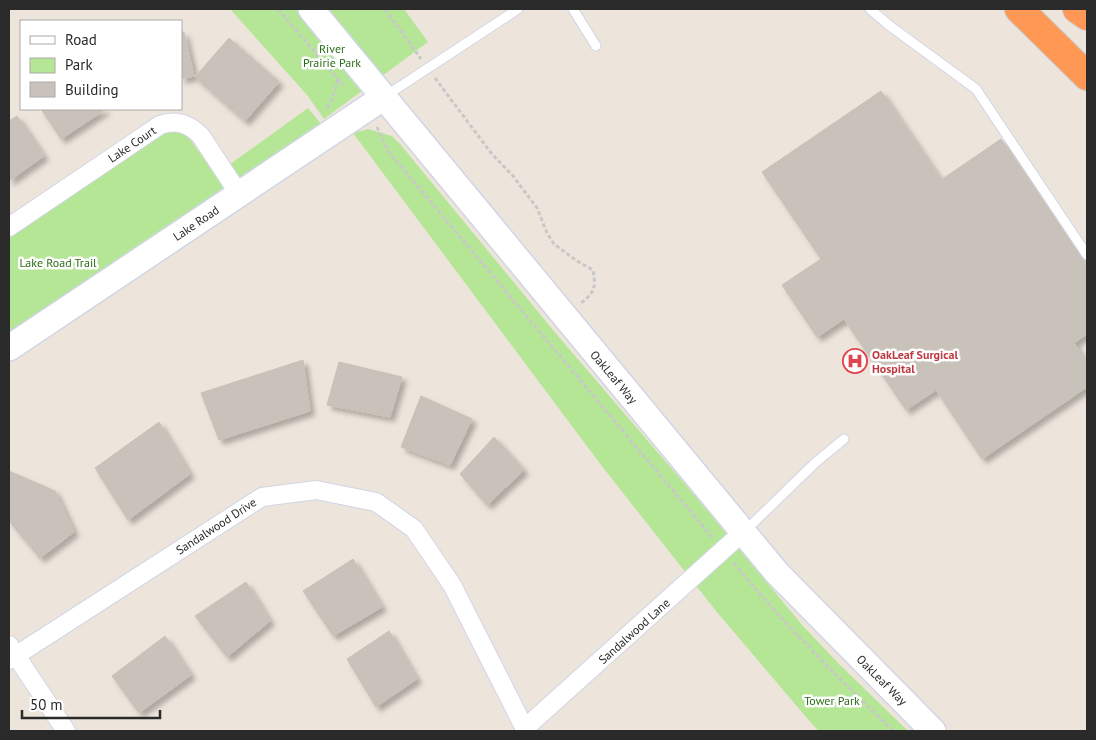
<svg xmlns="http://www.w3.org/2000/svg" width="1096" height="740" font-family="'PT Sans',sans-serif">
  <style>
    .green { fill: #b5e696 }
    .building { fill: #c8c2bb; stroke: #c9c1b5; filter: url(#shadow) }
    .lines { fill: none; stroke-linecap: round; stroke-linejoin: round }
    .lane-casing { stroke: #d1d5e4; stroke-width: 11 }
    .street-casing { stroke: #d1d5e4; stroke-width: 20 }
    .secondary-casing { stroke: #d1d5e4; stroke-width: 28 }
    .highway-casing { stroke: #c8c8c8; stroke-width: 30 }
    .path { stroke: #c8c8c8; stroke-width: 3; stroke-dasharray: 4 2.5; stroke-linecap: butt }
    .lane { stroke: #fff; stroke-width: 9 }
    .street { stroke: #fff; stroke-width: 18 }
    .secondary { stroke: #fff; stroke-width: 25 }
    .highway { stroke: #ff9755; stroke-width: 28 }
    .labels { text-anchor: middle; dominant-baseline: central; stroke-width: 5; stroke-linejoin: round; paint-order: stroke }
    .park-label { font-size: 12px; fill: #2c6b17; stroke: #fff }
    .street-label { font-size: 12px; fill: #2a2a2a; stroke: #fff }
    .health-label { font-size: 12px; font-weight: bold; fill: #be3a42; stroke: #fff; text-anchor: start }
  </style>
  <defs>
    <filter id="shadow"><feDropShadow dx="4.5" dy="4.5" stdDeviation="2.5" flood-color="#0004"/></filter>
  </defs>
  <rect width="100%" height="100%" fill="#ede5dc"/>
  <g class="green">
    <path d="M230 9H404L428 42 324 119 307 95Z"/>
    <path d="M308 108 329 134 9 356V237L163 134C174 130 182 132 190 139L215 175Z"/>
    <path d="M368 129 392 136 400 144 558 336 702 504 803 626 839 664 908 731H819L812 724 716 611 601 465 353 133Z"/>
  </g>
  <g class="building">
    <path d="M181 32H184L194 76 181 79Z"/>
    <path d="M229 38 279 82 245 121 195 77Z"/>
    <path d="M881 91 941 180 1001 139 1087 266V334L1074 343 1087 362V387L982 459 936 390 906 410 844 319 817 337 782 285 821 259 762 172Z"/>
    <path d="M41 109H106L61 139Z"/>
    <path d="M17 116 44 156 9 181V121Z"/>
    <path d="M303 360 310 411 219 440 201 393Z"/>
    <path d="M339 362 402 377 390 417 327 405Z"/>
    <path d="M421 396 472 419 450 465 401 447Z"/>
    <path d="M159 422 190 474 128 520 95 468Z"/>
    <path d="M494 437 524 470 487 505 460 474Z"/>
    <path d="M9 471 55 491 74 532 40 558 9 521Z"/>
    <path d="M353 559 382 607 333 636 303 591Z"/>
    <path d="M246 582 270 621 227 657 195 616Z"/>
    <path d="M389 631 417 679 376 707 347 659Z"/>
    <path d="M165 636 191 675 139 713 112 676Z"/>
  </g>
  <g class="lines">
    <defs>
      <g id="lane">
        <path d="M573 9 596 46"/>
        <path d="M870 9 890 26 976 89 1087 255"/>
        <path d="M384 97 518 9"/>
        <path d="M745 531 815 463 844 439"/>
      </g>
      <g id="street">
        <path d="M9 227 160 125C177 119 189 124 201 136L239 194"/>
        <path d="M9 645 66 731"/>
        <path d="M9 660 262 497 316 490 376 502 414 529 452 585 526 731"/>
        <path d="M524 729 743 532"/>
      </g>
      <g id="secondary">
        <path d="M311 9 777 573 933 731"/>
        <path d="M9 348 384 97"/>
      </g>
      <g id="highway">
        <path d="M1019 9 1087 76"/>
        <path d="M1077 9 1087 16"/>
      </g>
    </defs>
    <use href="#lane" class="lane-casing"/>
    <use href="#street" class="street-casing"/>
    <use href="#secondary" class="secondary-casing"/>
    <use href="#highway" class="highway-casing"/>
    <g class="path">
      <path d="M278 9 343 85"/>
      <path d="M385 9 421 59"/>
      <path d="M435 78 491 153 513 176 537 208 547 233 554 244 577 261 593 270C596 287 595 292 581 303"/>
      <path d="M327 108 332 99 338 80"/>
      <path d="M377 127 388 151 712 537"/>
      <path d="M734 563C783 624 838 677 893 731"/>
    </g>
    <use href="#lane" class="lane"/>
    <use href="#street" class="street"/>
    <use href="#secondary" class="secondary"/>
    <use href="#highway" class="highway"/>
  </g>
  <defs>
    <symbol id="hospital-ring" viewBox="-11 -11 22 22"><circle r="9.5" fill="#fff" stroke="#e0444e" stroke-width="1.5"/><path d="M-5-5h3v3.5h4V-5h3V5h-3V1.5h-4V5h-3Z" fill="#e0444e"/></symbol>
  </defs>
  <g fill-rule="evenodd">
    <use href="#hospital-ring" x="841" y="347" width="28" height="28"/>
  </g>
  <g class="labels">
    <g class="park-label">
      <text x="332" y="48">River<tspan x="332" dy="14">Prairie Park</tspan></text>
      <text x="58" y="262">Lake Road Trail</text>
      <text x="832" y="700">Tower Park</text>
    </g>
    <g class="street-label">
      <text transform="translate(132 144) rotate(-34)">Lake Court</text>
      <text transform="translate(196 223) rotate(-34)">Lake Road</text>
      <text transform="translate(614 377) rotate(50)">OakLeaf Way</text>
      <text transform="translate(216 526) rotate(-33)">Sandalwood Drive</text>
      <text transform="translate(634 631) rotate(-42)">Sandalwood Lane</text>
      <text transform="translate(882 680) rotate(45)">OakLeaf Way</text>
    </g>
    <g class="health-label">
      <text x="872" y="354">OakLeaf Surgical<tspan x="872" dy="14">Hospital</tspan></text>
    </g>
  </g>
  <rect width="1096" height="740" fill="none" stroke="#2a2a2a" stroke-width="20"/>
  <rect x="20" y="20" width="162" height="90" fill="#ffffff" stroke="#aaaaaa"/>
  <rect x="30" y="36" width="25" height="8" fill="#ffffff" stroke="#aaaaaa"/>
  <text x="65" y="45" font-size="15" fill="#2a2a2a">Road</text>
  <rect x="30" y="58" width="25" height="15" fill="#b5e696" stroke="#aaaaaa"/>
  <text x="65" y="70" font-size="15" fill="#2a2a2a">Park</text>
  <rect x="30" y="82" width="25" height="15" fill="#c8c2bb" stroke="#aaaaaa"/>
  <text x="65" y="95" font-size="15" fill="#2a2a2a">Building</text>
  <path d="M22 710v8h138v-8" fill="none" stroke="#2a2a2a" stroke-width="2.5"/>
  <text x="30" y="710" font-size="15" fill="#2a2a2a" stroke="#ffffff" stroke-width="4" paint-order="stroke">50 m</text>
</svg>
